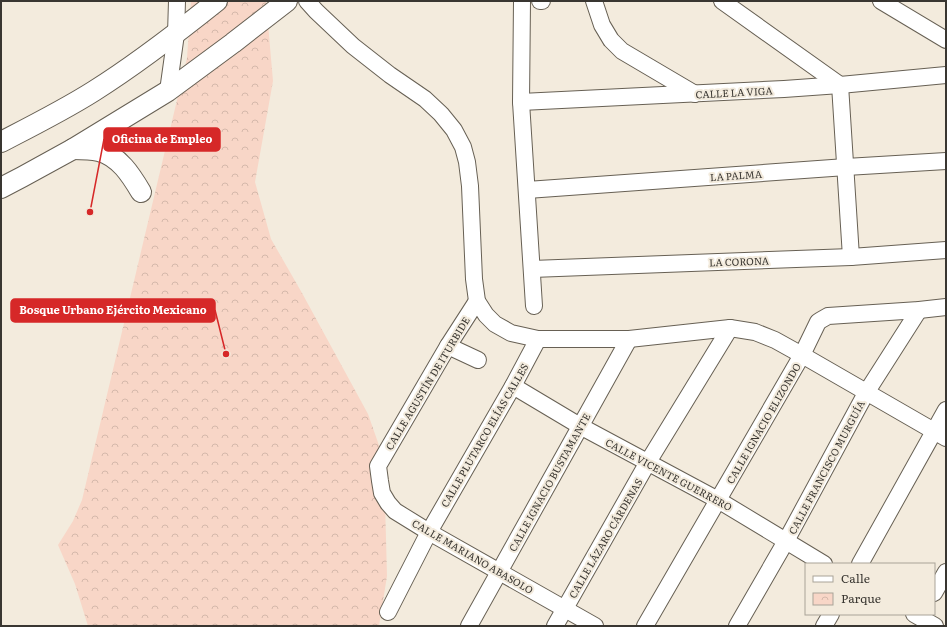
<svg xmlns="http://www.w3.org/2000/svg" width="947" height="627" font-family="Literata,serif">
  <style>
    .park { fill: url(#park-crowns) }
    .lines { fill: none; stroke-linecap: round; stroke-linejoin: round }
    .minor-casing { stroke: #676054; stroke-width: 18 }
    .major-casing { stroke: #676054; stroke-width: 22 }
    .minor { stroke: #fff; stroke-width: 16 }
    .major { stroke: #fff; stroke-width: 20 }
    .labels { text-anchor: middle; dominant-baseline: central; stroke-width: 4; stroke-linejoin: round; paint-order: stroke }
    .street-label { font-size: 10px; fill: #393631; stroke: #f3ebdd }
    .leader { fill: none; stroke: #d62828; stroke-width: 1.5 }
    .callout-dot { fill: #d62828; stroke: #f3ebdd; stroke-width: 1.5 }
    .callout { fill: #d62828; stroke: #d62828; stroke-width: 1.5 }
    .callout-label { font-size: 11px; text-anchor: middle; font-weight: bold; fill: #fff }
  </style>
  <defs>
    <pattern id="park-crowns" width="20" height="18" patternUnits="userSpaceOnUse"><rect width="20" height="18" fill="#f8d6c7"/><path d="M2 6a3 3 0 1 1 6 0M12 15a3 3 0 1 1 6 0" fill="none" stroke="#d5b8ab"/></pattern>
  </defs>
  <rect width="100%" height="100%" fill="#f3ebdd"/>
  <path class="park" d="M191 1H266L273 81 255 182 271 239 302 293 368 414 382 454 385 501 387 576 379 626H88L75 584 58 545 73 521 82 500 187 58Z"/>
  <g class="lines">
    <defs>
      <g id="minor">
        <path d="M307 1 316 11 353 46 390 75 425 99 441 114 454 130 463 147 467 162 470 186 474 279 477 301 486 315 495 324 511 333 538 339H629L730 328 755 332 775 340 802 355 946 438"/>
        <path d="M522 1 521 102 534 306"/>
        <path d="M540 1H542"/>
        <path d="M594 1 602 25 611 40 622 51 695 94"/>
        <path d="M722 1 840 85 851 257"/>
        <path d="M881 1 946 40"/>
        <path d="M168 91 176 34 177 1"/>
        <path d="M521 102 784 89 840 85 946 75"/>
        <path d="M527 190 846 167 946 161"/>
        <path d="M532 269 851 257 946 250"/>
        <path d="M477 301 448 346 378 466 380 481 382 493 388 503 395 511 429 532 595 626"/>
        <path d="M448 346 478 360"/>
        <path d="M513 386 580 426 718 500 824 564"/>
        <path d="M860 564 946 410"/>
        <path d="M934 593 946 572"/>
        <path d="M388 612 429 532 513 386 538 339"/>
        <path d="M914 614 935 626"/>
        <path d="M469 626C523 531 575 434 629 339"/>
        <path d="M555 626 648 462 730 328"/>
        <path d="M645 626 802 355 818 322 821 320 828 316 919 310 946 307"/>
        <path d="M737 626 786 541 866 393 919 310"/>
        <path d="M824 626 831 614"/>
      </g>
      <g id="major">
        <path d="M1 142C32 126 64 110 94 91 137 64 177 33 217 1"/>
        <path d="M73 149C81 149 91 149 99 151 119 156 131 175 141 192"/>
        <path d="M1 188 22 177 73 149 168 91 233 43 287 1"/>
      </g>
    </defs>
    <use href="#minor" class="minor-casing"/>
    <use href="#major" class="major-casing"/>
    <use href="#minor" class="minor"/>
    <use href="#major" class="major"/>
  </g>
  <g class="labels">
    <g class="street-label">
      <text transform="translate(734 92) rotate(-3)">CALLE LA VIGA</text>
      <text transform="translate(736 175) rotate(-4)">LA PALMA</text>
      <text transform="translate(739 261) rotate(-2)">LA CORONA</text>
      <text transform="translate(427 383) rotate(-59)">CALLE AGUSTÍN DE ITURBIDE</text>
      <text transform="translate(763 423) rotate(-60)">CALLE IGNACIO ELIZONDO</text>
      <text transform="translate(484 435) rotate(-60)">CALLE PLUTARCO ELÍAS CALLES</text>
      <text transform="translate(826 467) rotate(-62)">CALLE FRANCISCO MURGUÍA</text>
      <text transform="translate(669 474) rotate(28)">CALLE VICENTE GUERRERO</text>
      <text transform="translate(549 482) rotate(-61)">CALLE IGNACIO BUSTAMANTE</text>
      <text transform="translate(605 538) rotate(-60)">CALLE LÁZARO CÁRDENAS</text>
      <text transform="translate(473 556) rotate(30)">CALLE MARIANO ABASOLO</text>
    </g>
  </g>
  <path class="leader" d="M90 212L104 139M226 354L215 310"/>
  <g class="callout-dot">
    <circle cx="90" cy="212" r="4"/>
    <circle cx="226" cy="354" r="4"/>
  </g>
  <g class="callout">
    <rect x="104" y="128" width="116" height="23" rx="4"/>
    <rect x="11" y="299" width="204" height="23" rx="4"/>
  </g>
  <g class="callout-label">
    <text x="162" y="143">Oficina de Empleo</text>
    <text x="113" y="314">Bosque Urbano Ejército Mexicano</text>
  </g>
  <rect width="947" height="627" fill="none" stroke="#393631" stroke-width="4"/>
  <rect x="805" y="563" width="130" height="52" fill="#f3ebdd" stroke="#a9a398"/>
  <rect x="813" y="576" width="20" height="6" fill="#ffffff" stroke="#a9a398"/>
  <text x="841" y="583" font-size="12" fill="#393631">Calle</text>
  <rect x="813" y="593" width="20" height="12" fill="url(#park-crowns)" stroke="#a9a398"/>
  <text x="841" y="603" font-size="12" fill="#393631">Parque</text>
</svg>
